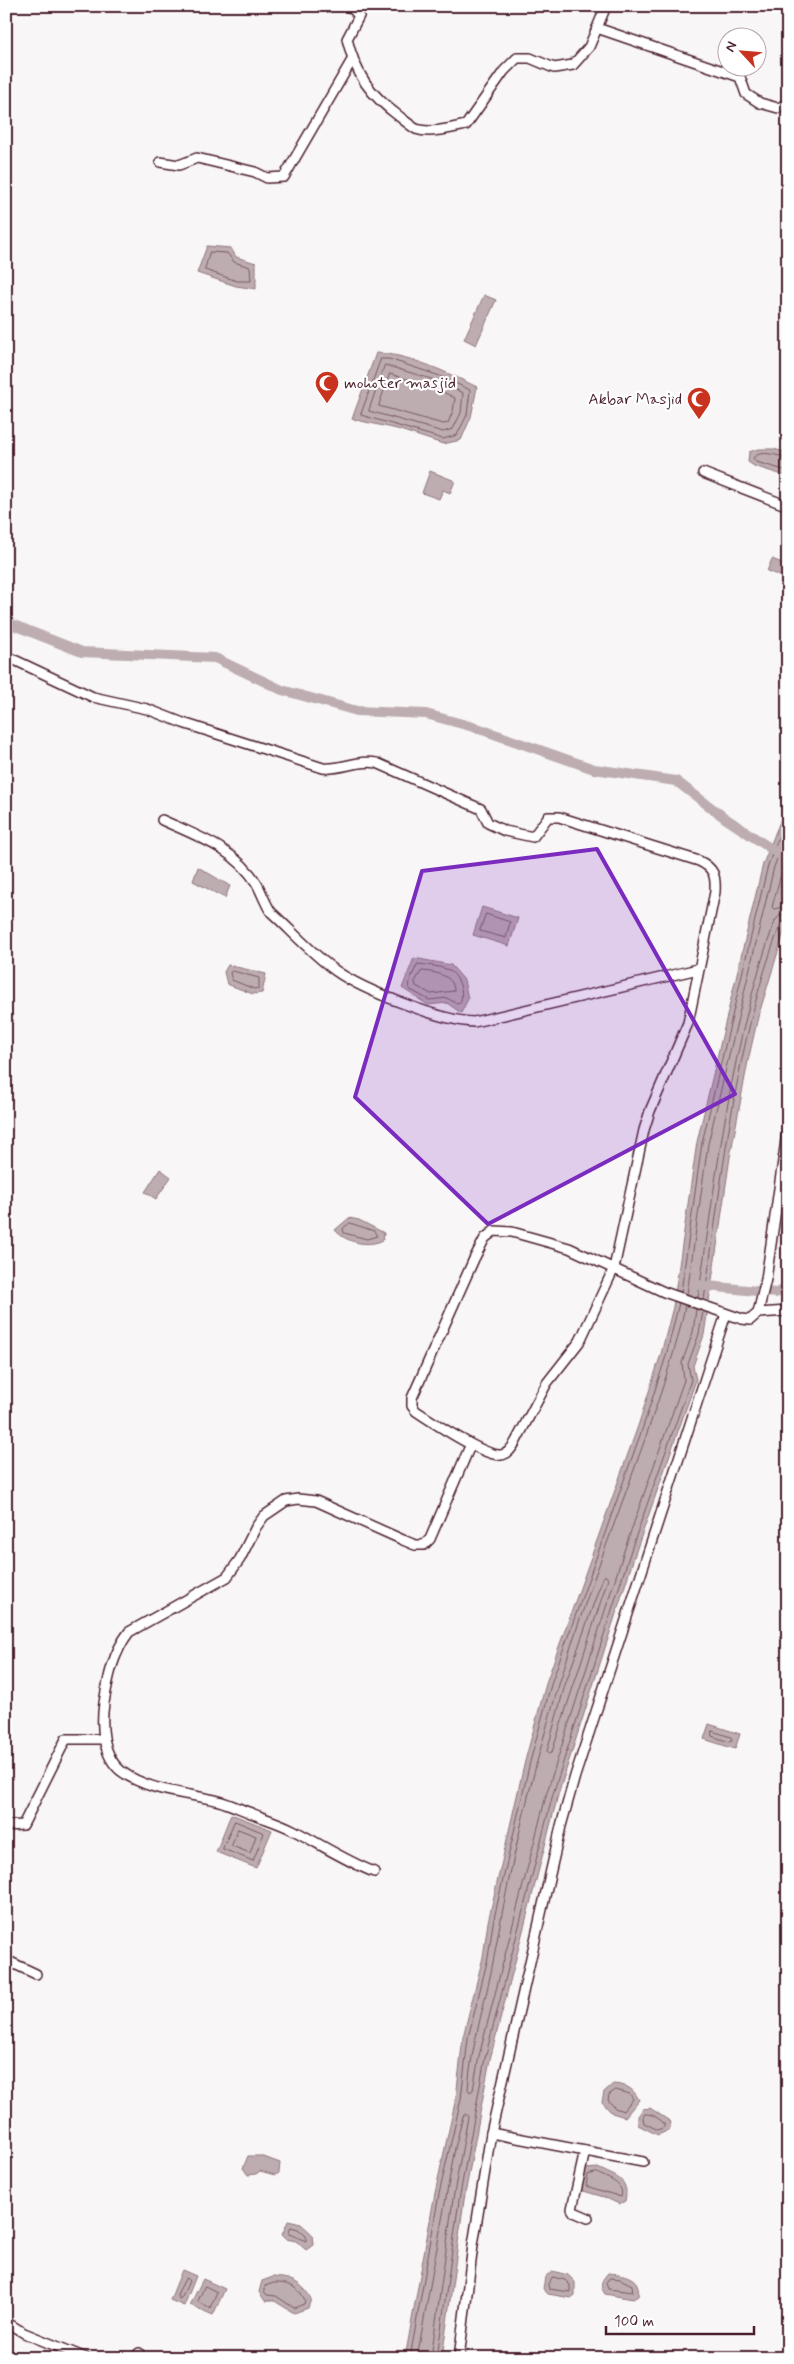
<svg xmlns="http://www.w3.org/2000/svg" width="794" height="2364" font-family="Mynerve,sans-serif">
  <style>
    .water { fill: #bdadb0; stroke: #8f747b }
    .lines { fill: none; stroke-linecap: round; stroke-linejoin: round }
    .shore { stroke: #785860; stroke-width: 1 }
    .canal { stroke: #bdadb0; stroke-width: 10 }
    .street-casing { stroke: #4a1f2b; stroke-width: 12 }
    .street { stroke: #fff; stroke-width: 9 }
    .marked { fill: #7b2cbf; fill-opacity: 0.2; stroke: #7b2cbf; stroke-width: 4; stroke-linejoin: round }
    .labels { text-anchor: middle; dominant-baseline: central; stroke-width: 4.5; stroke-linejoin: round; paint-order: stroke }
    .poi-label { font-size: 16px; fill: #4a1f2b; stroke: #fff; text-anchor: start }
  </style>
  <rect width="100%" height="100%" fill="#f8f6f7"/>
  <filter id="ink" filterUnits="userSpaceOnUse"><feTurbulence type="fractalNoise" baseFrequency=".02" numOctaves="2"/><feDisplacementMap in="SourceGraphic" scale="10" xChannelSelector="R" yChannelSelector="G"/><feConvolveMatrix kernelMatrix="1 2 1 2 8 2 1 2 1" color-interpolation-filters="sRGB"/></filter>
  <g filter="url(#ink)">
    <g class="water">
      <path d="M207 246 231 248 236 257 256 263V289L236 286 197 273Z"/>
      <path d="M484 295 496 300 476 345 464 339Z"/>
      <path d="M376 353C409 354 448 373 477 387L471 417 461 440 443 444 397 429 352 419Z"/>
      <path d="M758 449H774L788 453 786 476 754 466 748 462 749 452Z"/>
      <path d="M430 471 455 481 450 493 443 490 439 499 422 493Z"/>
      <path d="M772 559 785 564 780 576 767 571Z"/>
      <path d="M788 801V919L758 1017 748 1061 730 1157 704 1335 693 1366 696 1380 636 1551 558 1795 490 2059 464 2200 442 2358H405L435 2193 456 2098 463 2037 483 1957 488 1922 525 1761 547 1680 638 1426 661 1354 673 1307 697 1142 763 864Z"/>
      <path d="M198 867 230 886 225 898 193 881Z"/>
      <path d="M482 907 518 918 509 946 473 935Z"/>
      <path d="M414 958 451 965 464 980 468 999 461 1013 447 1003 428 1005 402 988Z"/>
      <path d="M228 965 266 974 262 993 253 994 227 984 224 972Z"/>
      <path d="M160 1169 171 1177 156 1199 145 1192Z"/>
      <path d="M349 1218 359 1220 384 1233 383 1240C368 1248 345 1242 335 1230Z"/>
      <path d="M709 1724 740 1734 735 1749 704 1739Z"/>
      <path d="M231 1814 272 1830 256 1868 216 1852Z"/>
      <path d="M613 2084C627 2085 633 2088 639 2100L625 2117 612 2113 602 2102 604 2092Z"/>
      <path d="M650 2108 671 2122 669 2130 658 2135 638 2125V2116L643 2109Z"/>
      <path d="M248 2156H261L280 2163 279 2173 275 2175 260 2171 256 2174 248 2175 243 2168Z"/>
      <path d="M598 2168C615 2177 630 2178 625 2201L619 2204 604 2197 580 2190 585 2169Z"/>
      <path d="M288 2221 301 2224 312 2234 313 2245 306 2250 296 2241 286 2239 282 2235Z"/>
      <path d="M182 2270 196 2276 184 2306 170 2300Z"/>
      <path d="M552 2271 568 2275 575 2282V2295L571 2298 548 2294 543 2289 545 2277Z"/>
      <path d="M608 2273C622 2274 642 2276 638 2296L633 2299 605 2294C599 2285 601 2281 608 2273Z"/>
      <path d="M273 2277C291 2278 303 2283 311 2299L308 2308 294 2313 273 2300 265 2301 259 2292 262 2281Z"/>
      <path d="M203 2279 225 2289 213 2315 190 2305Z"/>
    </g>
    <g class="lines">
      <g class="shore">
        <path d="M210 252 227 253 234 262 250 267 251 281H237L205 270Z"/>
        <path d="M381 359H389L440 376 470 390 467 415 457 435 443 439 361 415Z"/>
        <path d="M385 365 438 381 463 393 461 413 453 429 443 432 369 411Z"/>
        <path d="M390 374 435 388 455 398 453 411 448 423 443 424 379 406Z"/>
        <path d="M788 458C777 456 761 449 753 458L756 462 788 471"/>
        <path d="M788 849 772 907 774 909 788 906"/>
        <path d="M486 914 510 922 506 938 480 931Z"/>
        <path d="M418 964C427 965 438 966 446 969 458 973 465 992 460 1003L457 1004 447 998 429 1000 409 989 410 980Z"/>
        <path d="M233 971 259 978V988L254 989 232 980 230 973Z"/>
        <path d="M422 971C435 972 454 975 454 991L431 994 416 986 415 982Z"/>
        <path d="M350 1223 374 1231 377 1236 367 1239 344 1233 343 1229Z"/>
        <path d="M681 1292 702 1143 768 865 788 813"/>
        <path d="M687 1294 708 1144 774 867 788 829"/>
        <path d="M698 1298C717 1172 731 1042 775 921L780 915 788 913"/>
        <path d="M704 1300C723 1174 735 1042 781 923L788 920"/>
        <path d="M685 1305C680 1335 670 1364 661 1392 641 1453 618 1513 596 1573 551 1698 517 1826 494 1957 486 2002 471 2044 468 2089L470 2092 473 2090 479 2056 547 1792 625 1548 684 1380 682 1363 693 1332 696 1309"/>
        <path d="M606 1576 608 1579 552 1752 549 1754 547 1751 565 1685 603 1577Z"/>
        <path d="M712 1731 731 1737 732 1741 729 1742 712 1736Z"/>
        <path d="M235 1821 264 1833 253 1861 223 1849Z"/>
        <path d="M238 1829 256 1836 250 1853 232 1846Z"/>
        <path d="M616 2090 630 2094 633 2099 623 2111 615 2108 608 2100 609 2095Z"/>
        <path d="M645 2114C652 2113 659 2119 664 2123V2127L658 2130 644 2123 643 2118Z"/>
        <path d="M597 2173C608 2179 625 2183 621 2197L586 2186 588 2175Z"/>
        <path d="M291 2227 298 2229 306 2236V2241L289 2234Z"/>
        <path d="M553 2277 565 2280 570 2285V2292L549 2289 548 2284Z"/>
        <path d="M186 2278 189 2281 182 2297 179 2299 177 2295Z"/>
        <path d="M610 2278 620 2279 632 2285 633 2292 608 2289 606 2283Z"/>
        <path d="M274 2283C287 2282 299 2287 305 2300L304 2304 294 2308 276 2296 267 2295 264 2291 266 2286Z"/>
        <path d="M205 2286 217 2292 210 2308 198 2302Z"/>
        <path d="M410 2358 439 2194 461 2099 468 2038 488 1958 493 1923 530 1762 552 1681 643 1427 666 1356 679 1303"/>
        <path d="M417 2358 455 2148 463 2116 466 2114 468 2117 453 2199 431 2358"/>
        <path d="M437 2358 459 2200 485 2058 553 1794 631 1550 691 1380 688 1364 699 1334 703 1311"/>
      </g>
      <g class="canal">
        <path d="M6 622 82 652 215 658 282 690 357 711 426 714 477 728 594 769 676 781 725 818 788 860"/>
        <path d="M698 1285 776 1293 788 1288"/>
      </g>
      <defs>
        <g id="street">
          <path d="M350 6 359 16 347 39C356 75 370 95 400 117 405 121 411 126 416 129 430 134 452 128 466 125L504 71 517 58H530L554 68 573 65 589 47 597 28 740 77 746 94 760 103 778 108 788 103"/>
          <path d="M597 28 606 6"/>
          <path d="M160 162 179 165 197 158 255 172 267 178 284 177 352 60"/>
          <path d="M703 473 788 506"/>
          <path d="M6 656 93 697 147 709 183 723 323 768C342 770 358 759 377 763L481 809 488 823 505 831 533 837 548 817H559L699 861C714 868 716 876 715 892L688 1023 650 1111 644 1130 614 1268 580 1341 547 1383 515 1443C511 1449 508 1454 501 1455 486 1457 431 1421 416 1411L412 1406V1398L474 1259 485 1238 494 1231 512 1232 569 1248 664 1292 742 1319 750 1320 758 1313 788 1311"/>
          <path d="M162 820C197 836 236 849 257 884 262 893 265 903 271 912 292 931 312 954 336 971 363 990 441 1021 474 1022L698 969"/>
          <path d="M758 1313 766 1279 788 1126"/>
          <path d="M6 1826 23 1825 66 1739H104"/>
          <path d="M374 1872C346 1861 320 1844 293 1830 280 1823 265 1819 251 1813 240 1809 230 1804 219 1801 187 1793 147 1791 121 1771 102 1756 101 1724 104 1703 108 1678 113 1653 129 1632L227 1577 240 1559 256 1527 264 1516 286 1501 298 1499 316 1501 403 1540 415 1545H424L430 1539 470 1446"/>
          <path d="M6 1960 36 1974"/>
          <path d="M491 2133 643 2162"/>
          <path d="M585 2151 572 2209 574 2212 588 2218"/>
          <path d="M6 2322 24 2333 86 2358"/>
          <path d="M135 2358 139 2353"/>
          <path d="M459 2358 473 2245 491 2133 561 1826 575 1776 726 1314"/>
        </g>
      </defs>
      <use href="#street" class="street-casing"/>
      <use href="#street" class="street"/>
    </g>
  </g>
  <path class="marked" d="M597 849 735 1094 488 1224 355 1097 422 871Z"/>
  <defs>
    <symbol id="mosque-pin" viewBox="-11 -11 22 30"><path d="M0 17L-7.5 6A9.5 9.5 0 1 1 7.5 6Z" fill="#c8321e" stroke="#fff"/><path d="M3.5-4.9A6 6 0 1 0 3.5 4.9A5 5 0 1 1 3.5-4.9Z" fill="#fff"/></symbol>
  </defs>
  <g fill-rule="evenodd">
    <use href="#mosque-pin" x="313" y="369" width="28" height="38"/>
    <use href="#mosque-pin" x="685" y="385" width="28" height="38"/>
  </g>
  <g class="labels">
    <g class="poi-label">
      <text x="344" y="383">mohoter masjid</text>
      <text x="682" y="399" text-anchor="end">Akbar Masjid</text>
    </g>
  </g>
  <rect width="794" height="2364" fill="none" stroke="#fff" stroke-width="25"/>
  <rect x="12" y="12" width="769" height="2339" fill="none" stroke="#4a1f2b" stroke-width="2" filter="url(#ink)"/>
  <g transform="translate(742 52) rotate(296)"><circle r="24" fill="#ffffff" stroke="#b7a5aa"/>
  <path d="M0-4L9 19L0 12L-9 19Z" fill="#c8321e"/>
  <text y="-8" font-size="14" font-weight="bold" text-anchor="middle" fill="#4a1f2b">N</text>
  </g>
  <path d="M606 2326v8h148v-8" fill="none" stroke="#4a1f2b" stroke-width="2.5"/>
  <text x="614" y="2326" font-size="15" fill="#4a1f2b" stroke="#ffffff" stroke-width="4" paint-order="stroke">100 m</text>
</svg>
